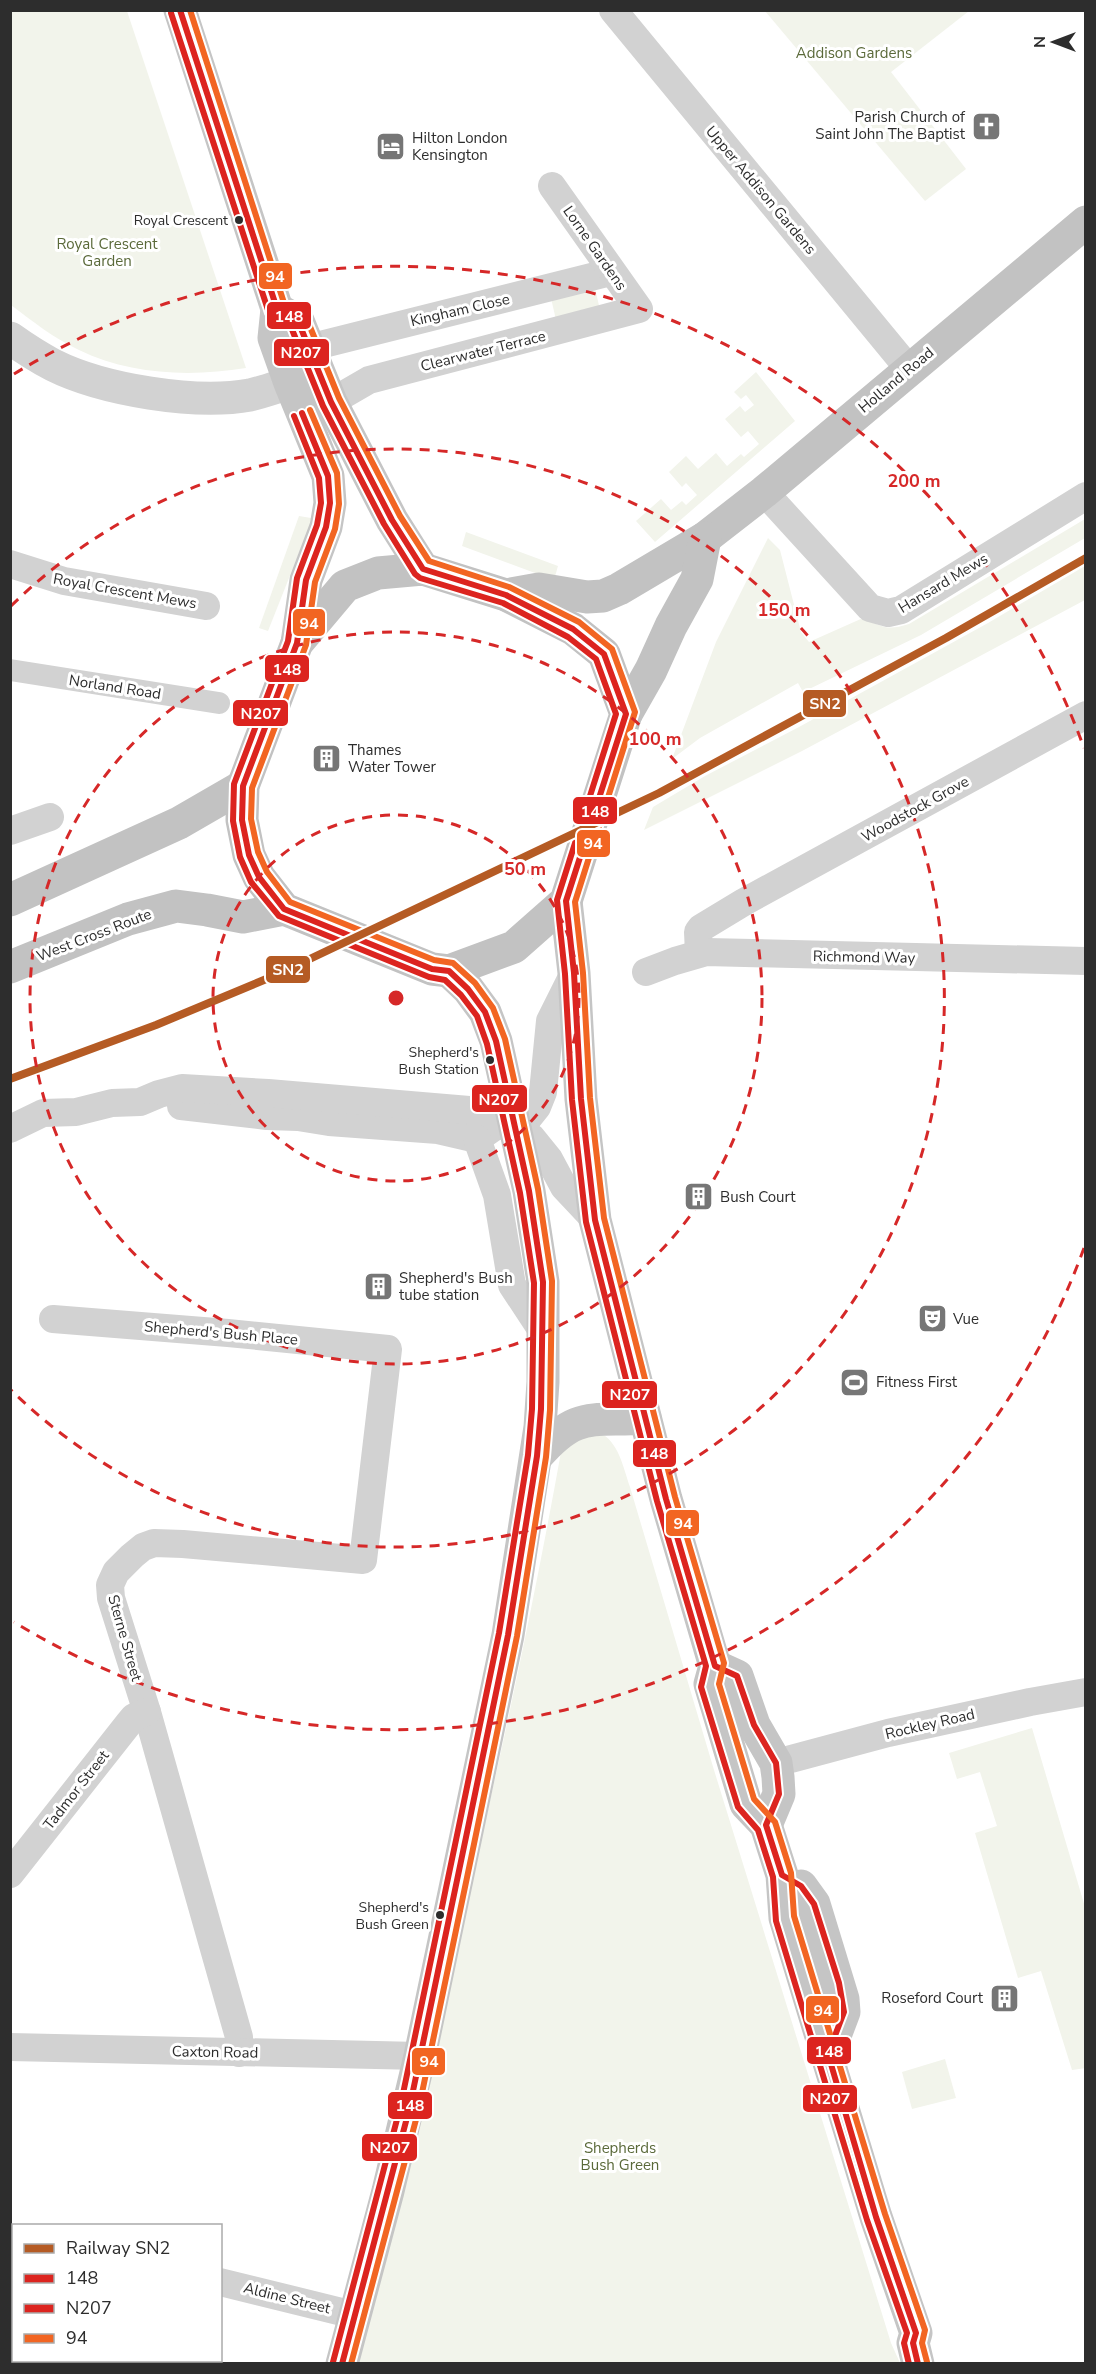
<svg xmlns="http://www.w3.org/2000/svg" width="1096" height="2374" font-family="'Nunito Sans',sans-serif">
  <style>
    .green { fill: #f2f4eb }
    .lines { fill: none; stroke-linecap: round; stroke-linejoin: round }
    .pedestrian { stroke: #d2d2d2; stroke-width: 22 }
    .minor { stroke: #d2d2d2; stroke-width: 28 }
    .tertiary { stroke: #d2d2d2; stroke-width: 33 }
    .primary { stroke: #c5c5c5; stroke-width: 33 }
    .trunk { stroke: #c2c2c2; stroke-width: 33 }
    .bus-1-casing { stroke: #fff; stroke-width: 10 }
    .bus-2-casing { stroke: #fff; stroke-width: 10 }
    .bus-3-casing { stroke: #fff; stroke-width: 10 }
    .bus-1 { stroke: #dc241f; stroke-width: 6 }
    .bus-2 { stroke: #dc241f; stroke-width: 6 }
    .bus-3 { stroke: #f26522; stroke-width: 6 }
    .rail-1-casing { stroke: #fff; stroke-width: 12 }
    .rail-1 { stroke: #b55b24; stroke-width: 8 }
    .ring { fill: none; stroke: #d62828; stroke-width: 3; stroke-dasharray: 10 8 }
    .bus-dot { fill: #2d2d2d; stroke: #fff; stroke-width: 2 }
    .labels { text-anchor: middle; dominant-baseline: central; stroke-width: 6; stroke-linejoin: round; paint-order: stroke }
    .bus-label { font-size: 14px; fill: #2d2d2d; stroke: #fff; text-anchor: end }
    .park-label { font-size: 15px; fill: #5a6939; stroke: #fff }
    .poi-label { font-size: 15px; fill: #2d2d2d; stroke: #fff; text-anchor: start }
    .street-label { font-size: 15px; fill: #2d2d2d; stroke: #fff }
    .centre { fill: #d62828; stroke: #fff; stroke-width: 3 }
    .ring-label { font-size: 18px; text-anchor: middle; font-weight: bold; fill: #d62828; stroke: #fff; stroke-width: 6; stroke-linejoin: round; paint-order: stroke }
    .line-badge { stroke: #fff; stroke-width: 2 }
    .badge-label { font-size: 16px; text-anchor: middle; font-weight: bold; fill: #fff }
  </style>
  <rect width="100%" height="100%" fill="#fff"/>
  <g class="green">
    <path d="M11 10 127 11 246 368C191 377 130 375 79 350 55 339 32 321 11 305Z"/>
    <path d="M765 11H969L891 72 966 169 925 201Z"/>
    <path d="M595 288 600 310 556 320 551 298Z"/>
    <path d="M756 372 795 421 655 542 636 521 661 499 671 510 682 501 686 505 697 495 686 483 682 487 669 472 686 456 698 469 716 453 727 466 741 454 744 457 759 444 748 431 741 437 725 419 740 406 745 412 754 405 746 395 741 399 734 392Z"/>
    <path d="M299 516 311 518 310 525 268 631 259 628Z"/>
    <path d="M1085 519V538L921 635 803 692 798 683 700 738 672 759 716 642 768 538 780 550 801 632 809 642 863 618C883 627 887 631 909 624Z"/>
    <path d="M466 532 558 566 554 580 462 546Z"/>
    <path d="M1085 566V600L802 751 644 830 653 807 705 776 799 727 988 623Z"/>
    <path d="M599 1432C619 1442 623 1467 630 1487L714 1770 891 2343 900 2363 356 2364C429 2061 506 1759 561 1452L565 1444Z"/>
    <path d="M1032 1728 1085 1907 1086 2068 1072 2070 1041 1971 1018 1978 975 1833 997 1826 980 1772 957 1779 949 1753Z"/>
    <path d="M945 2059 956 2098 912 2109 902 2072Z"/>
  </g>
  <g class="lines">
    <path class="pedestrian" d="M10 670 219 703"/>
    <g class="minor">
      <path d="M613 10 909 369"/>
      <path d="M308 348 611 272"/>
      <path d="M331 402 369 380 639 309 552 186"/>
      <path d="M764 492 870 608 888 613 901 610 1086 496"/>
      <path d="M10 564 64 581 206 606"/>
      <path d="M10 831 50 817"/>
      <path d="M699 953 698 932 701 928 744 902 1086 715"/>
      <path d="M646 972 675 961 706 952 1086 961"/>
      <path d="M181 1106 267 1116 298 1117 329 1122 438 1130 477 1139 497 1125"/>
      <path d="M517 1128 529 1117 537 1107 543 1092 550 1021 574 973"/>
      <path d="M10 1129 43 1113 76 1112 112 1103 140 1102 159 1094 182 1088 268 1093 469 1110 497 1125 517 1128 532 1138 549 1159 564 1187 595 1220"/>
      <path d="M477 1139 497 1195 512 1285 543 1332"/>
      <path d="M53 1319 228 1333 388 1349 363 1560 183 1544 154 1543 143 1547 132 1556 116 1572 110 1585 111 1598 147 1712 239 2037V2053"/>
      <path d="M776 1763 888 1733 1030 1702 1086 1692"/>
      <path d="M10 1874 129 1723 134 1717 147 1712"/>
      <path d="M10 2047 420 2056"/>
      <path d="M220 2282 354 2315"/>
      <path d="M10 2289H14"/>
    </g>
    <path class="tertiary" d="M10 338C24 348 38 357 53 365 103 390 196 405 250 395 263 392 277 387 290 383"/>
    <g class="primary">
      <path d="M180 10 277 309 274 338 290 383 328 476 330 503 326 527 306 580 297 643"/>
      <path d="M277 309 298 321 331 402 392 520 423 569"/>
      <path d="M566 901 574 973 581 1099 595 1220 666 1499 715 1666 710 1684 746 1804 766 1825 782 1875 785 1918 876 2217 916 2333 913 2343 918 2364"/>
      <path d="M537 1456C577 1410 591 1422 645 1418"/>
      <path d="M715 1666 737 1676 754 1725 776 1763 778 1777 779 1794 766 1825"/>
      <path d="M801 1886 814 1904 843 1999 844 2012 828 2054"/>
      <path d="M342 2364 388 2191 420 2056 508 1635 540 1427 543 1382V1282L529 1191 496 1041 485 1012 468 989 449 971"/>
    </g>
    <g class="trunk">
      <path d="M423 569 506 595 573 629 604 654 626 714 566 901 514 947 449 971 432 969 284 909 259 877 249 855 242 820 243 786 297 643 345 586 378 573Z"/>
      <path d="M506 595 539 589 587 597 603 596 619 589 705 538 764 492 1086 222"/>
      <path d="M626 714 651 670 671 626 697 579 705 538"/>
      <path d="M10 900 179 823 243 786"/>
      <path d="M10 967 128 919 176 906 207 910 243 917 284 909"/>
    </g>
    <defs>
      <g id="bus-1">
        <path d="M180 10 277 309 298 321 331 402 392 520 423 569 506 595 573 629 604 654 626 714 566 901 574 973 581 1099 595 1220 666 1499 715 1666 737 1676 754 1725 776 1763 779 1794 766 1825 782 1875 801 1886 814 1904 839 1983 844 2012 828 2054 876 2217 916 2333 913 2343 918 2364"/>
        <path d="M302 413 328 476 330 503 326 527 306 580 297 643 243 786 242 820 249 855 259 877 284 909 432 969 449 971 468 989 485 1012 496 1041 529 1191 543 1282 541 1409 537 1456 508 1635 465 1842 409 2110 342 2364"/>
      </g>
      <g id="bus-2">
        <path d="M171 13 269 313 291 327 323 406 384 524 415 574 420 578 503 603 568 637 596 659 616 714 557 900 565 974 572 1100 586 1222 657 1501 706 1666 701 1687 738 1807 758 1830 773 1877 776 1921 867 2220 907 2333 904 2343 909 2364"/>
        <path d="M294 416 319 478 321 503 317 525 297 578 288 641 234 784 233 821 240 857 251 882 279 916 429 977 445 980 461 995 477 1016 487 1044 520 1193 534 1283 532 1409 528 1455 499 1633 456 1840 400 2108 333 2362"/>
      </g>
      <g id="bus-3">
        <path d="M190 10 284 303 306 317 339 398 400 516 429 561 509 587 579 622 612 649 635 712 575 902 583 973 590 1098 604 1218 675 1497 724 1663 719 1684 754 1799 775 1822 791 1873 794 1916 885 2214 925 2330 922 2343 927 2362"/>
        <path d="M310 410 337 473 339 504 335 529 315 582 306 645 252 788 251 819 258 852 267 872 290 902 434 960 453 963 475 983 493 1008 505 1039 538 1189 552 1281 550 1410 546 1457 517 1636 474 1844 418 2112 351 2364"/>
      </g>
    </defs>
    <use href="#bus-1" class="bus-1-casing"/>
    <use href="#bus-2" class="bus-2-casing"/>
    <use href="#bus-3" class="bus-3-casing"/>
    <use href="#bus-1" class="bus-1"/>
    <use href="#bus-2" class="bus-2"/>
    <use href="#bus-3" class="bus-3"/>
    <defs>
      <path id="rail-1" d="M10 1079 156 1025 276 975 659 793 946 638 1086 558"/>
    </defs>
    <use href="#rail-1" class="rail-1-casing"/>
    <use href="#rail-1" class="rail-1"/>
  </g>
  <g class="ring">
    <circle cx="396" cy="998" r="183"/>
    <circle cx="396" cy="998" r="366"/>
    <path d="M11 606A549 549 0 1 1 11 1390"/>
    <path d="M1084 1248A732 732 0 0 1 14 1622M14 374A732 732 0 0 1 1084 748"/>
  </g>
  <defs>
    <symbol id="church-square" viewBox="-11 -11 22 22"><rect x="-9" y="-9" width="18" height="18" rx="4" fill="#767676" stroke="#fff"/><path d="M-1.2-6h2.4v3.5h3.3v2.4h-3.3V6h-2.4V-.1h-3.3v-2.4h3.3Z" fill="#fff"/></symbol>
    <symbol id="hotel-square" viewBox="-11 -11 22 22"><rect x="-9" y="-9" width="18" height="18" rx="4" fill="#767676" stroke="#fff"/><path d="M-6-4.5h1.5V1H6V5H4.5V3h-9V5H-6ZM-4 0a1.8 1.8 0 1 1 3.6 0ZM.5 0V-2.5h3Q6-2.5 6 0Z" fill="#fff"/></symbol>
    <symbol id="building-square" viewBox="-11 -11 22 22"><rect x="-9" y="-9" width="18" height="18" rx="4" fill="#767676" stroke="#fff"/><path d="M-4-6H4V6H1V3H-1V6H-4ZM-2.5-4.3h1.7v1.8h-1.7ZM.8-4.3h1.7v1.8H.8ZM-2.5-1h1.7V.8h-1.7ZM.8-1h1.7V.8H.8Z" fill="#fff"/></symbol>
    <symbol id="theatre-square" viewBox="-11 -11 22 22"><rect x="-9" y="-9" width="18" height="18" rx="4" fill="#767676" stroke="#fff"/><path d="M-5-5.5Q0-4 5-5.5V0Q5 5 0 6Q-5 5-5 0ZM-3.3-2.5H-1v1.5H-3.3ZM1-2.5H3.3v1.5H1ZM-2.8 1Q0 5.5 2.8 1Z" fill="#fff"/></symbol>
    <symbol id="stadium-square" viewBox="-11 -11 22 22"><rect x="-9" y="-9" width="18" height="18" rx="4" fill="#767676" stroke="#fff"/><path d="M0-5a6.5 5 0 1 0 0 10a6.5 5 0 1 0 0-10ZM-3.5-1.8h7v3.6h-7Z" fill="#fff"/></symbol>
  </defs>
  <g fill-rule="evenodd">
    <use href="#church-square" x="970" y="110" width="33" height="33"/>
    <use href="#hotel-square" x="374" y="130" width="33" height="33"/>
    <use href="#building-square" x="310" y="742" width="33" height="33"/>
    <use href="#building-square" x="682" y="1180" width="33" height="33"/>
    <use href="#building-square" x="362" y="1270" width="33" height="33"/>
    <use href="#theatre-square" x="916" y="1302" width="33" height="33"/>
    <use href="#stadium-square" x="838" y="1366" width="33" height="33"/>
    <use href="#building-square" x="988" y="1982" width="33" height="33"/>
  </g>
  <g class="bus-dot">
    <circle cx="239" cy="220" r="5"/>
    <circle cx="490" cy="1060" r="5"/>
    <circle cx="440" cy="1915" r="5"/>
  </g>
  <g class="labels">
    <g class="bus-label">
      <text x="228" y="220">Royal Crescent</text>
      <text x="479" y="1052">Shepherd's<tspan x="479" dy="17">Bush Station</tspan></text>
      <text x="429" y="1907">Shepherd's<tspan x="429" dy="17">Bush Green</tspan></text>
    </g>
    <g class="park-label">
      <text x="854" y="53">Addison Gardens</text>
      <text x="107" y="244">Royal Crescent<tspan x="107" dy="17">Garden</tspan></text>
      <text x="620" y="2148">Shepherds<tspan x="620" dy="17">Bush Green</tspan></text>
    </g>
    <g class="poi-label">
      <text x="965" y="117" text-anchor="end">Parish Church of<tspan x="965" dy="17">Saint John The Baptist</tspan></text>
      <text x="412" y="138">Hilton London<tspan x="412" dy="17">Kensington</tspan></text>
      <text x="348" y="750">Thames<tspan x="348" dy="17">Water Tower</tspan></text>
      <text x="720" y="1197">Bush Court</text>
      <text x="399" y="1278">Shepherd's Bush<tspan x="399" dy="17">tube station</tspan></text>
      <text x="953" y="1319">Vue</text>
      <text x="876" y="1382">Fitness First</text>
      <text x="983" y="1998" text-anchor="end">Roseford Court</text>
    </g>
    <g class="street-label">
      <text transform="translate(761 190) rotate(50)">Upper Addison Gardens</text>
      <text transform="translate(595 248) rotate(55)">Lorne Gardens</text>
      <text transform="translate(460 310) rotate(-13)">Kingham Close</text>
      <text transform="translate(483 351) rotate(-14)">Clearwater Terrace</text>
      <text transform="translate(896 380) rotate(-40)">Holland Road</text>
      <text transform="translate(943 583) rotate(-31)">Hansard Mews</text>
      <text transform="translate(125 591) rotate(10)">Royal Crescent Mews</text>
      <text transform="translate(115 687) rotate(9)">Norland Road</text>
      <text transform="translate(915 809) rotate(-29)">Woodstock Grove</text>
      <text transform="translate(94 935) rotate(-21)">West Cross Route</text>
      <text transform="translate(864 957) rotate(1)">Richmond Way</text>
      <text transform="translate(221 1333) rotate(5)">Shepherd's Bush Place</text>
      <text transform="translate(125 1638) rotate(74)">Sterne Street</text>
      <text transform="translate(930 1724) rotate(-13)">Rockley Road</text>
      <text transform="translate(76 1790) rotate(-52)">Tadmor Street</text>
      <text transform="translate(215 2052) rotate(1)">Caxton Road</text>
      <text transform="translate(287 2298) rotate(14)">Aldine Street</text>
    </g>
  </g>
  <circle cx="396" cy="998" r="9" class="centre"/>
  <g class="ring-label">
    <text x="914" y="487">200 m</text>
    <text x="784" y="616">150 m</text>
    <text x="655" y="745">100 m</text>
    <text x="525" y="875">50 m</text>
  </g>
  <g class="line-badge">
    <rect x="258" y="262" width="35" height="28" rx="6" fill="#f26522"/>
    <rect x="266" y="301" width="46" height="29" rx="6" fill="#dc241f"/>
    <rect x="273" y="338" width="57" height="29" rx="6" fill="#dc241f"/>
    <rect x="292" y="608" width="34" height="29" rx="6" fill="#f26522"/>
    <rect x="264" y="654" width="46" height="29" rx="6" fill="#dc241f"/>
    <rect x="802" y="689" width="45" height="29" rx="6" fill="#b55b24"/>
    <rect x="232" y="699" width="57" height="28" rx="6" fill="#dc241f"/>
    <rect x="572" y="796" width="46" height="29" rx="6" fill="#dc241f"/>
    <rect x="576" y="829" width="35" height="29" rx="6" fill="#f26522"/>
    <rect x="265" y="955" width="46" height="29" rx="6" fill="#b55b24"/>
    <rect x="471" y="1084" width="57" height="29" rx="6" fill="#dc241f"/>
    <rect x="601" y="1380" width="57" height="29" rx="6" fill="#dc241f"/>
    <rect x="632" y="1439" width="45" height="29" rx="6" fill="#dc241f"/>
    <rect x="665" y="1509" width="35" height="28" rx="6" fill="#f26522"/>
    <rect x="805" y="1995" width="35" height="29" rx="6" fill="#f26522"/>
    <rect x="806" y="2036" width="46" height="29" rx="6" fill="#dc241f"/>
    <rect x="411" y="2047" width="35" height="29" rx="6" fill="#f26522"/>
    <rect x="802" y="2084" width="56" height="29" rx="6" fill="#dc241f"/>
    <rect x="387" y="2091" width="46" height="29" rx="6" fill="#dc241f"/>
    <rect x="361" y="2133" width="57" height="29" rx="6" fill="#dc241f"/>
  </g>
  <g class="badge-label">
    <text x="275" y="282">94</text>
    <text x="289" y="322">148</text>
    <text x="301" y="358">N207</text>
    <text x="309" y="629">94</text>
    <text x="287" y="675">148</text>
    <text x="825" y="709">SN2</text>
    <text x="261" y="719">N207</text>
    <text x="595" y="817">148</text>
    <text x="593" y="849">94</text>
    <text x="288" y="975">SN2</text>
    <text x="499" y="1105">N207</text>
    <text x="630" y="1400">N207</text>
    <text x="654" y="1459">148</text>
    <text x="683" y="1529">94</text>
    <text x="823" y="2016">94</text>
    <text x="829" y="2057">148</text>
    <text x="429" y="2067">94</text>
    <text x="830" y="2104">N207</text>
    <text x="410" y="2111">148</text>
    <text x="390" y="2153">N207</text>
  </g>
  <rect width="1096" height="2374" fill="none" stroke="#2d2d2d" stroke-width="24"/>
  <rect x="12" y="2224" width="210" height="138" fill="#ffffff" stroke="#ababab" stroke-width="1.5"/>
  <rect x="24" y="2244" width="30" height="9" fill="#b55b24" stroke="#ababab" stroke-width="1.5"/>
  <text x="66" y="2254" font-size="18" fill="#2d2d2d">Railway SN2</text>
  <rect x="24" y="2274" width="30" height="9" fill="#dc241f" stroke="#ababab" stroke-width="1.5"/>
  <text x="66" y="2284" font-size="18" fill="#2d2d2d">148</text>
  <rect x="24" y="2304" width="30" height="9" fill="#dc241f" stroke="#ababab" stroke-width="1.5"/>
  <text x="66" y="2314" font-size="18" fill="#2d2d2d">N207</text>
  <rect x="24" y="2334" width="30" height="9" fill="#f26522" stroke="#ababab" stroke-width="1.5"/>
  <text x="66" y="2344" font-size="18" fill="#2d2d2d">94</text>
  <g transform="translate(1054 42) rotate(270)" stroke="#ffffff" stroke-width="4.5" paint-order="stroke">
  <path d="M0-4.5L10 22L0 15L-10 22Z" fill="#2d2d2d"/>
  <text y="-9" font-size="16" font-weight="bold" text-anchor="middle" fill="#2d2d2d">N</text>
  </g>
</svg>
